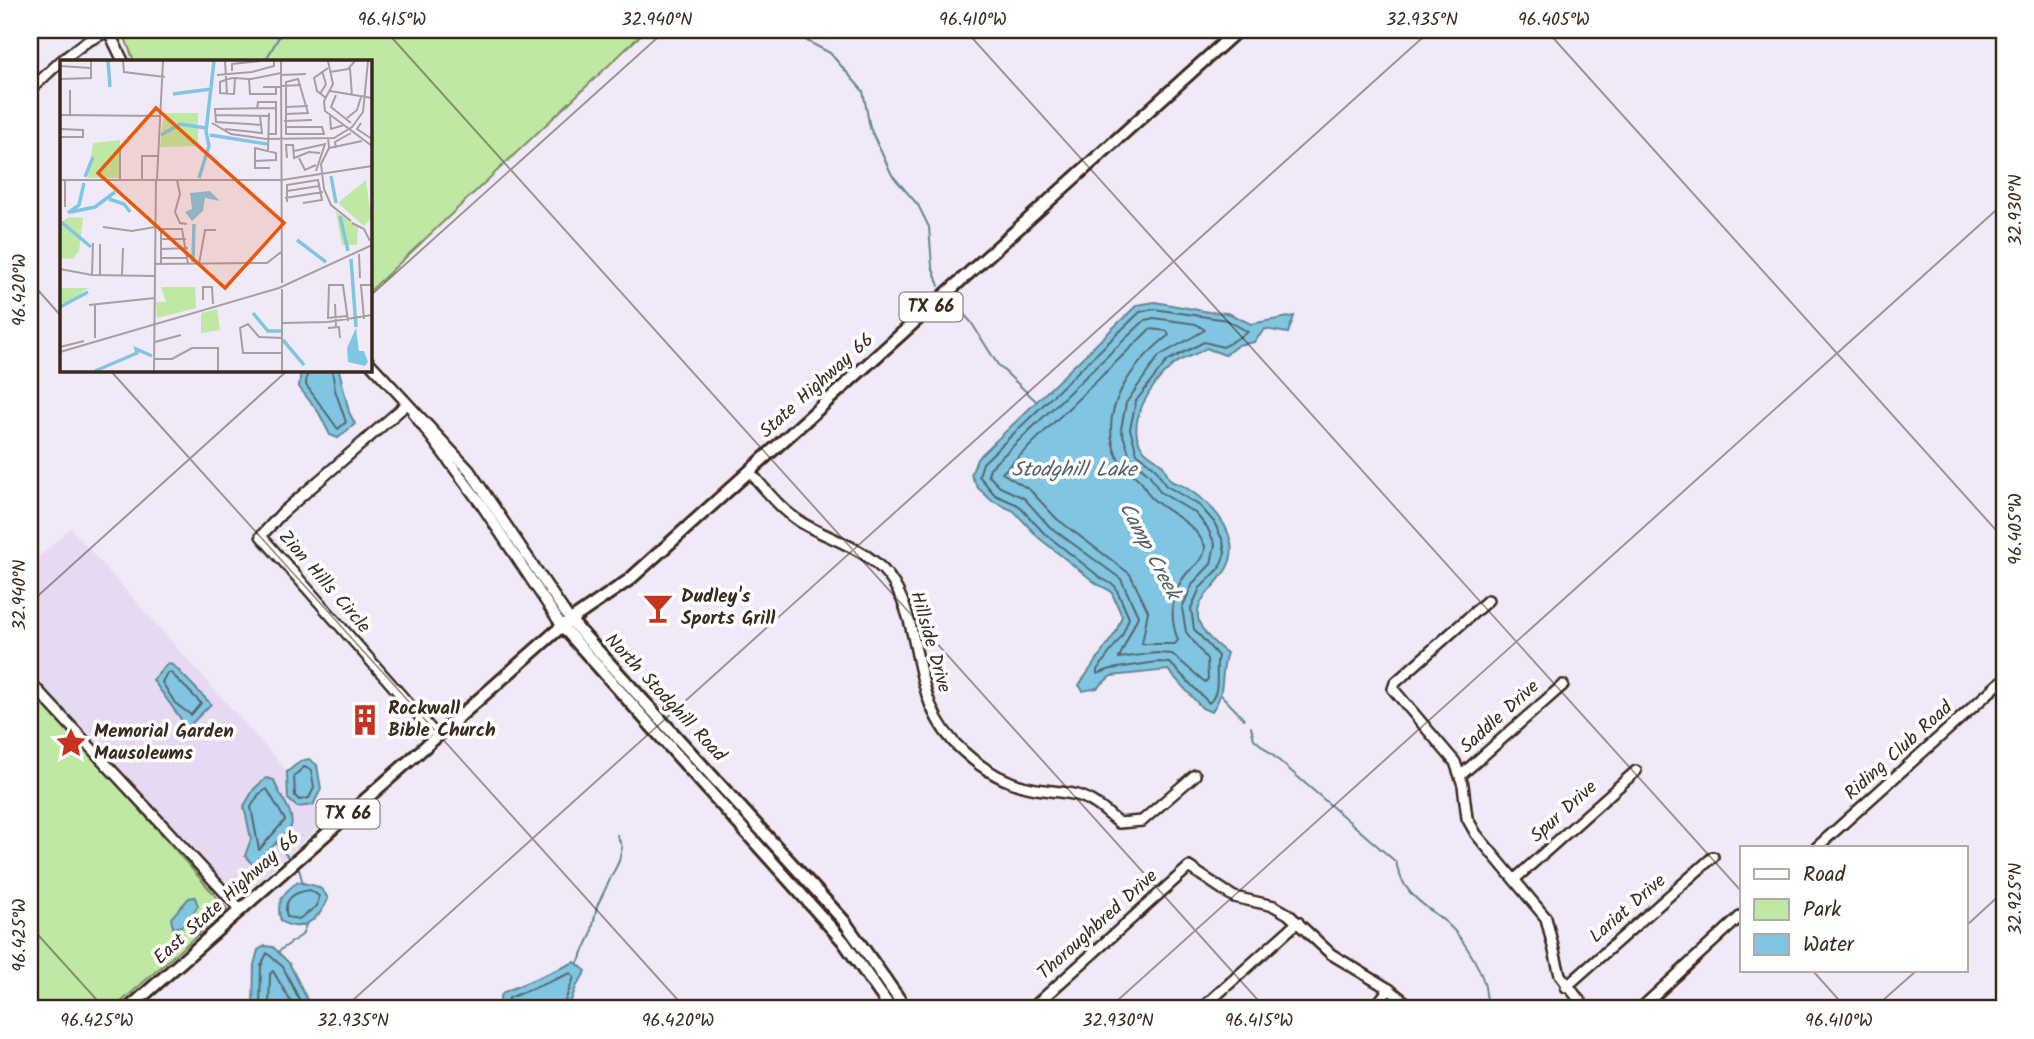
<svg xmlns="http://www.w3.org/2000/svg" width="2034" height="1039" font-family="Kalam,sans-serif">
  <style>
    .built { fill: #e5daf2 }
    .green { fill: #bee8a4; stroke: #7c8961; stroke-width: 2 }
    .water { fill: #80c5e1; stroke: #648793; stroke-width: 2 }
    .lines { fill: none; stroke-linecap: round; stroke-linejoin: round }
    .shore { stroke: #57686c; stroke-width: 2 }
    .stream { stroke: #648793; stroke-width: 2 }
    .minor-casing { stroke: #3b2a1e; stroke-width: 14 }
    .major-casing { stroke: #3b2a1e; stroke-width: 16 }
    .minor { stroke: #fff; stroke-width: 9 }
    .major { stroke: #fff; stroke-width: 10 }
    .ticks { fill: none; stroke: #3b2a1e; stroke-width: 2; stroke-opacity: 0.45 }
    .labels { text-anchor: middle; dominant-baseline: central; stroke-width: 7; stroke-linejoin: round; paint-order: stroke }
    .shield { fill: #fff; stroke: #766a62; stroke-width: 2 }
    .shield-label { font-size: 18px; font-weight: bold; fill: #3b2a1e }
    .street-label { font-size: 19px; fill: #3b2a1e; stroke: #fff }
    .poi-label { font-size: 19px; font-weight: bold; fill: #3b2a1e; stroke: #fff; text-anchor: start }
    .water-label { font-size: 21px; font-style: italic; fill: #536062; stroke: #fff }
    .inset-river { fill: none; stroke: #80c5e1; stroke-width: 3.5 }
    .inset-road { fill: none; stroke: #a89da0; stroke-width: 2 }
    .view { fill: #e8590c; fill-opacity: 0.15; stroke: #e8590c; stroke-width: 3.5 }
    .inset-edge { fill: none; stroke: #3b2a1e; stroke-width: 3.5 }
    .neatline { fill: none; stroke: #3b2a1e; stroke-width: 2.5 }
    .ticks-label { font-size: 18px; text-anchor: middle; fill: #3b2a1e }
  </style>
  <rect width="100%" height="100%" fill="#f0e9f7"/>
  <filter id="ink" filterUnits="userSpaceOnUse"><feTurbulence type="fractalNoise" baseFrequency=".0143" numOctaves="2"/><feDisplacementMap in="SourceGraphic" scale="14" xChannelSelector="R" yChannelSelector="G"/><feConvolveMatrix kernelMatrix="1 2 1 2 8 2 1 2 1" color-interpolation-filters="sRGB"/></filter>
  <g filter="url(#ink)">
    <path class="built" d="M70 528 329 818 227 909 30 684V565Z"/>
    <g class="green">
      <path d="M122 30H646L369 292V61H134Z"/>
      <path d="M30 684 227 909 113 1009H30Z"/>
    </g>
    <g class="water">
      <path d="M1155 302 1209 312 1228 313 1251 324 1294 316 1288 333 1265 329 1254 342 1238 345 1225 355 1206 348C1196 356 1182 357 1173 365 1153 382 1123 423 1143 449 1148 456 1158 459 1163 466 1166 470 1167 476 1170 480 1174 484 1180 484 1185 487 1205 500 1226 517 1231 543 1240 590 1155 600 1227 653 1219 674 1227 693 1211 712L1202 708 1168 670 1111 676 1097 688 1083 691 1079 685 1116 632 1122 616 1111 591 1097 584 1039 538 1014 511 992 501 978 488 971 475 977 459 1137 305Z"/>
      <path d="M301 369 339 370 349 412 355 424 338 438 330 435 319 413 299 387Z"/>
      <path d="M168 663 174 666 211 704 190 725 186 726 153 680Z"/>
      <path d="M309 759 317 765 321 789 313 805 297 807 288 799 287 772 301 761Z"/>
      <path d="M266 778 274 780C278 796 295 810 291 827L254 866 245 856 251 839 244 806 254 789Z"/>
      <path d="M298 882C311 886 321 883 328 899 320 918 301 935 281 921 275 903 283 892 298 882Z"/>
      <path d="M195 897 198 906 183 926 173 928 171 918 189 898Z"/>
      <path d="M265 946 273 947 289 963 312 1009H253L254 965 258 950Z"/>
      <path d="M575 962 586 971 576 987 568 1009H501L500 997 504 992Z"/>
    </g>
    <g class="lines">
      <g class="shore">
        <path d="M1154 309 1227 320 1248 332 1223 347 1204 342 1167 361 1136 401 1130 429 1137 453 1156 469 1165 485 1200 506 1214 522 1223 541 1225 553 1219 569 1200 588 1191 608 1194 629 1218 656C1214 671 1222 691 1209 703L1170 663 1157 662 1111 669 1097 674V670L1122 636 1129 618 1115 586 1101 578 1044 533 1018 505 995 495 979 476 983 463 1140 312Z"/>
        <path d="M1154 318 1196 324 1205 330 1159 356 1126 403 1121 429 1131 459 1149 474 1160 492 1195 513 1207 527 1215 544 1211 564 1193 583 1182 608 1186 632 1207 659 1208 679 1205 682 1172 654 1156 653 1119 658 1138 616 1121 579 1050 527 1024 498 1000 487 988 475 990 468 1145 320Z"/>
        <path d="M1150 329 1167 331 1169 335C1133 363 1094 412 1119 460 1124 470 1135 474 1142 483 1146 489 1147 495 1154 500 1174 517 1193 521 1205 546 1205 560 1196 564 1187 573 1171 591 1169 618 1178 640L1175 644H1142L1148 611 1130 574 1057 519 1030 490 1002 473Z"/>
        <path d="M307 369 306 385 338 429 346 422 335 390 332 369"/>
        <path d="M167 673H171L201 703 191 715 175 703 162 682Z"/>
        <path d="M304 767 311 770 314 788 309 798 299 800 295 796 294 776Z"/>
        <path d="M267 789 285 820 259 850 251 807 259 794Z"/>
        <path d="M310 890 319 896 317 906 299 919 287 917C282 898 295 892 310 890Z"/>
        <path d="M260 1009 261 966 267 953 283 967 304 1009"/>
        <path d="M269 1009 270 974 273 971 295 1009"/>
        <path d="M507 1009 509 998 571 973 574 977 562 1009"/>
      </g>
      <g class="stream">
        <path d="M802 30 807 41 830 53 863 91 870 128 892 175 918 205 929 227 932 266 939 286"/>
        <path d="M265 61 283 30"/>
        <path d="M950 299 971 322 998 365 1036 401"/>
        <path d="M1221 695 1244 719"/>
        <path d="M1251 727 1254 739 1396 862C1405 906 1439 907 1461 939 1470 952 1480 968 1484 983 1487 992 1485 1002 1491 1009"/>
        <path d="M276 843 288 857"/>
        <path d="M299 869 303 884"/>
        <path d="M279 951 302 935 306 925"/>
        <path d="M578 963 591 935 597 906 619 861 622 847 617 835"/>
      </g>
      <defs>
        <g id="minor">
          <path d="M108 30 123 61"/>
          <path d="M61 61 86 42 108 31"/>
          <path d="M30 90 61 61"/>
          <path d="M369 362 469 470 570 620"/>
          <path d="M407 404 282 513 261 536 436 735"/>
          <path d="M414 414 481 504 562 626"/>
          <path d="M749 471C766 490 781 510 802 523 834 542 873 549 894 584 926 638 909 705 964 752 987 773 1012 787 1044 790 1056 792 1068 792 1080 796 1095 801 1107 813 1119 823L1142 821 1195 775"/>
          <path d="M1488 600 1395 683 1393 689 1455 762 1463 785 1467 818 1476 834 1546 918 1560 975 1586 1009"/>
          <path d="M30 682 241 910"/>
          <path d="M1461 775 1563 685"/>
          <path d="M1816 848 2004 679"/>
          <path d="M1515 879 1636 771"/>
          <path d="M1566 987 1713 857"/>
          <path d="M1031 1009 1189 867 1234 897 1274 906 1288 914 1331 954 1389 989 1414 1009"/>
          <path d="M1201 1009 1298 922"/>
          <path d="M1373 1009 1389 989"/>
          <path d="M1640 1009 1742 915"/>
        </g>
        <g id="major">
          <path d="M570 620 844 921 906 1009"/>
          <path d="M562 626 843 941 891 1009"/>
          <path d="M128 1009 562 626 629 580 1238 30"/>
        </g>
      </defs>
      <use href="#minor" class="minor-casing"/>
      <use href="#major" class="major-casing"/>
      <use href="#minor" class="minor"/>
      <use href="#major" class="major"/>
    </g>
  </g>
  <path class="ticks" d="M385 30 1266 1009M965 30 1742 892M1546 30 2004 539M30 281 61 316M369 297 666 30M109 369 686 1009M30 603 289 369M30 926 105 1009M1966 926 2004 891M1813 971 1847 1009M343 1009 1431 30M1108 1009 2004 203M1873 1009 1916 971"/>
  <defs>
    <symbol id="bar-bare" viewBox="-9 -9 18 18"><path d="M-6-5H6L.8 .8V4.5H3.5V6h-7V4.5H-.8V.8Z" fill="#c8321e" stroke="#fff" stroke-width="2.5" paint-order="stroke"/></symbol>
    <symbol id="building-bare" viewBox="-9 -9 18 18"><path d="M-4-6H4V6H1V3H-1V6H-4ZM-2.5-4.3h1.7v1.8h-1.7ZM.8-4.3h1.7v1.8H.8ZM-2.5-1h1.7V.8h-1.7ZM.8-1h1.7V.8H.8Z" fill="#c8321e" stroke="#fff" stroke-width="2.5" paint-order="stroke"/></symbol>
    <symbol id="sight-bare" viewBox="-9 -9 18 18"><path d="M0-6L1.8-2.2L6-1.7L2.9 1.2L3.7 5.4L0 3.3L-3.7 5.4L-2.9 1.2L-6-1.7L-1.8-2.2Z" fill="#c8321e" stroke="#fff" stroke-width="2.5" paint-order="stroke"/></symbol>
  </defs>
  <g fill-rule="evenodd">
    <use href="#bar-bare" x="636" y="586" width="44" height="44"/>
    <use href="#building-bare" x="343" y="698" width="44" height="44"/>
    <use href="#sight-bare" x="49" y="721" width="44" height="44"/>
  </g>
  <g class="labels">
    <g class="shield">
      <rect x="899.5" y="292.5" width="63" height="29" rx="5"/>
      <rect x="316.5" y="799.5" width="63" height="29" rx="5"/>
    </g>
    <g class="shield-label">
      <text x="931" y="307">TX 66</text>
      <text x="348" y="814">TX 66</text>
    </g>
    <g class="street-label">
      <text transform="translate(817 386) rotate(-42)">State Highway 66</text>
      <text transform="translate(324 582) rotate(49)">Zion Hills Circle</text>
      <text transform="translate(930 642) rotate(74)">Hillside Drive</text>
      <text transform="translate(665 698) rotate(47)">North Stodghill Road</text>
      <text transform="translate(1500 717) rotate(-42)">Saddle Drive</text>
      <text transform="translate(1899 751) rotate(-42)">Riding Club Road</text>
      <text transform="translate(1564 812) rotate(-42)">Spur Drive</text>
      <text transform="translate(227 898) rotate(-42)">East State Highway 66</text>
      <text transform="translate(1628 909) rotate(-41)">Lariat Drive</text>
      <text transform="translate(1098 925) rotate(-42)">Thoroughbred Drive</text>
    </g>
    <g class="poi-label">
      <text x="681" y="597">Dudley's<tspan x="681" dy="22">Sports Grill</tspan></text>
      <text x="388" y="709">Rockwall<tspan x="388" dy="22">Bible Church</tspan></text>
      <text x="94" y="732">Memorial Garden<tspan x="94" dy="22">Mausoleums</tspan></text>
    </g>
    <g class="water-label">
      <text x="1074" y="470">Stodghill Lake</text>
      <text transform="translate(1149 551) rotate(62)">Camp Creek</text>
    </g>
  </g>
  <g transform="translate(60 60)">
    <rect width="312" height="312" fill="#f0e9f7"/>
    <path d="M104 53H138V86L100 87ZM60 80 59 118H28L33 83ZM306 120 311 158 304 166 278 143ZM276 152 298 166 297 185H282ZM9 157 23 158 19 191 13 199 0 198V163ZM101 227H135L136 248 97 258 96 242H106ZM0 228H28L3 246ZM157 249 160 270 141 273V253Z" fill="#bee8a4"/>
    <path d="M150 131 160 141 145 138 143 151 132 161 125 152 132 149 130 133ZM296 268 299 291H304L308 302 305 306 288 302 287 288Z" fill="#80c5e1"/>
    <path class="inset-river" d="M48 1 50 27M113 34 151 29M101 75 120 64 146 68M150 75 207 84M271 116 276 143M25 117 33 97M139 118 149 86 146 71 154 1M49 139 64 144 70 152M11 152 35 147 55 132M8 153 19 145 24 123M280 156 288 191M0 161 31 187M237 180 266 202M291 199 296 267M133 202 134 164M0 247 28 232M193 253 208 271H221M223 280 244 305M35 311 77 293 76 289 92 296"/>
    <path class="inset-road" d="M63 1 64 12 105 17M165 1 167 34M221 1 222 223M268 1 273 24 264 41 265 51 312 86M0 6 31 8M290 8 292 36M172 11V4L200 1M270 12 288 9 295 1M157 15 192 12 214 6V1M221 15 246 14M175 18 174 34 160 33V22L168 19 173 18H175L188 19H191L221 13M0 19 31 18V1M189 19 190 34H216V26M203 27 241 25M270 31 312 38M260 34 266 24 262 11M276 35 271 47 291 63M266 38 257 31 254 18 268 8M226 47 248 46M197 49 198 42H216V74H209M226 54 248 53 238 19 226 22V74H264L262 67H226M0 55 101 56M10 55V30M155 55 209 56M270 56 271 69 284 65M287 58 297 50 301 37M224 61 252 60M152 63 171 74 206 79 274 78 292 67 303 52 308 1M301 63 297 69 312 79M202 65 156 62 155 49 216 48M0 69 23 70V77H0M165 69 202 73 200 56M268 78 269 88 261 104 264 129 271 145 291 161M269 88 302 81M276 88 275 82 291 73M60 90V119M234 91 265 84 256 111M208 92 209 53M227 98 226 85H233L234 98 249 92 260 93M239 98 245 110 256 105M195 101 216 100M210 108H195V88L216 93V101M82 119V96H99M97 119 103 1M0 120H222L312 106M117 120 120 134 115 152 120 163 127 164M227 131 259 126M225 138 263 132M227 142V125L258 120 262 140 243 143M5 147V120M292 163 304 169 310 181M43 167 72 171 95 167M101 179H126M101 189 128 188M299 194 300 218M101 198H128M94 204 207 203 221 192M101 204V169H122L128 204M139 204 145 170H156M0 209 32 215 95 216M32 215 33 183M40 215V184M62 215 63 188M143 240V227H152L153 244M275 244 276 267M29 245 95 238M287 256 268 258 269 225H283L288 261M304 259 301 225H312M222 263 268 262 312 255M268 268 279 267 280 278M35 278V245M222 278 199 277 188 264 180 268 183 293H222M95 282 121 275M0 287 24 281M0 292 219 228 312 185M94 299H112L132 288H158V311M94 311 96 119M222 311V229"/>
    <path class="view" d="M96 48 224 163 165 228 38 113Z"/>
    <rect width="312" height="312" class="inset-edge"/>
  </g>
  <rect width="2034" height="1039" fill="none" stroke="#fff" stroke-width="77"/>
  <rect x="1740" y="846" width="228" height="126" fill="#ffffff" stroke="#b1aaa5" stroke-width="2"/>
  <rect x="1754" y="869" width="35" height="10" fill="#ffffff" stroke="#b1aaa5" stroke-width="2"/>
  <text x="1803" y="881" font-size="21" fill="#3b2a1e">Road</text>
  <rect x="1754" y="899" width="35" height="21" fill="#bee8a4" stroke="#b1aaa5" stroke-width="2"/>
  <text x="1803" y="916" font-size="21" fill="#3b2a1e">Park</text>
  <rect x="1754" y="934" width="35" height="21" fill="#80c5e1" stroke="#b1aaa5" stroke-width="2"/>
  <text x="1803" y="951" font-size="21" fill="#3b2a1e">Water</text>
  <rect x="38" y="38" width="1958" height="962" class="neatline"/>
  <g class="ticks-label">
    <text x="392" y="25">96.415°W</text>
    <text x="657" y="25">32.940°N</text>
    <text x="973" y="25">96.410°W</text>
    <text x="1422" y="25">32.935°N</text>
    <text x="1554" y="25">96.405°W</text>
    <text transform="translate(2015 210) rotate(-90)" y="6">32.930°N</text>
    <text transform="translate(19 290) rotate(-90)" y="6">96.420°W</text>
    <text transform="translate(2015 529) rotate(-90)" y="6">96.405°W</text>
    <text transform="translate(19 595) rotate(-90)" y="6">32.940°N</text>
    <text transform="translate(2015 899) rotate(-90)" y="6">32.925°N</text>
    <text transform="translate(19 935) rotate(-90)" y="6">96.425°W</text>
    <text x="97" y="1026">96.425°W</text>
    <text x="353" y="1026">32.935°N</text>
    <text x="678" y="1026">96.420°W</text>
    <text x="1118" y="1026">32.930°N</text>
    <text x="1259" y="1026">96.415°W</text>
    <text x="1839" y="1026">96.410°W</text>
  </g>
</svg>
